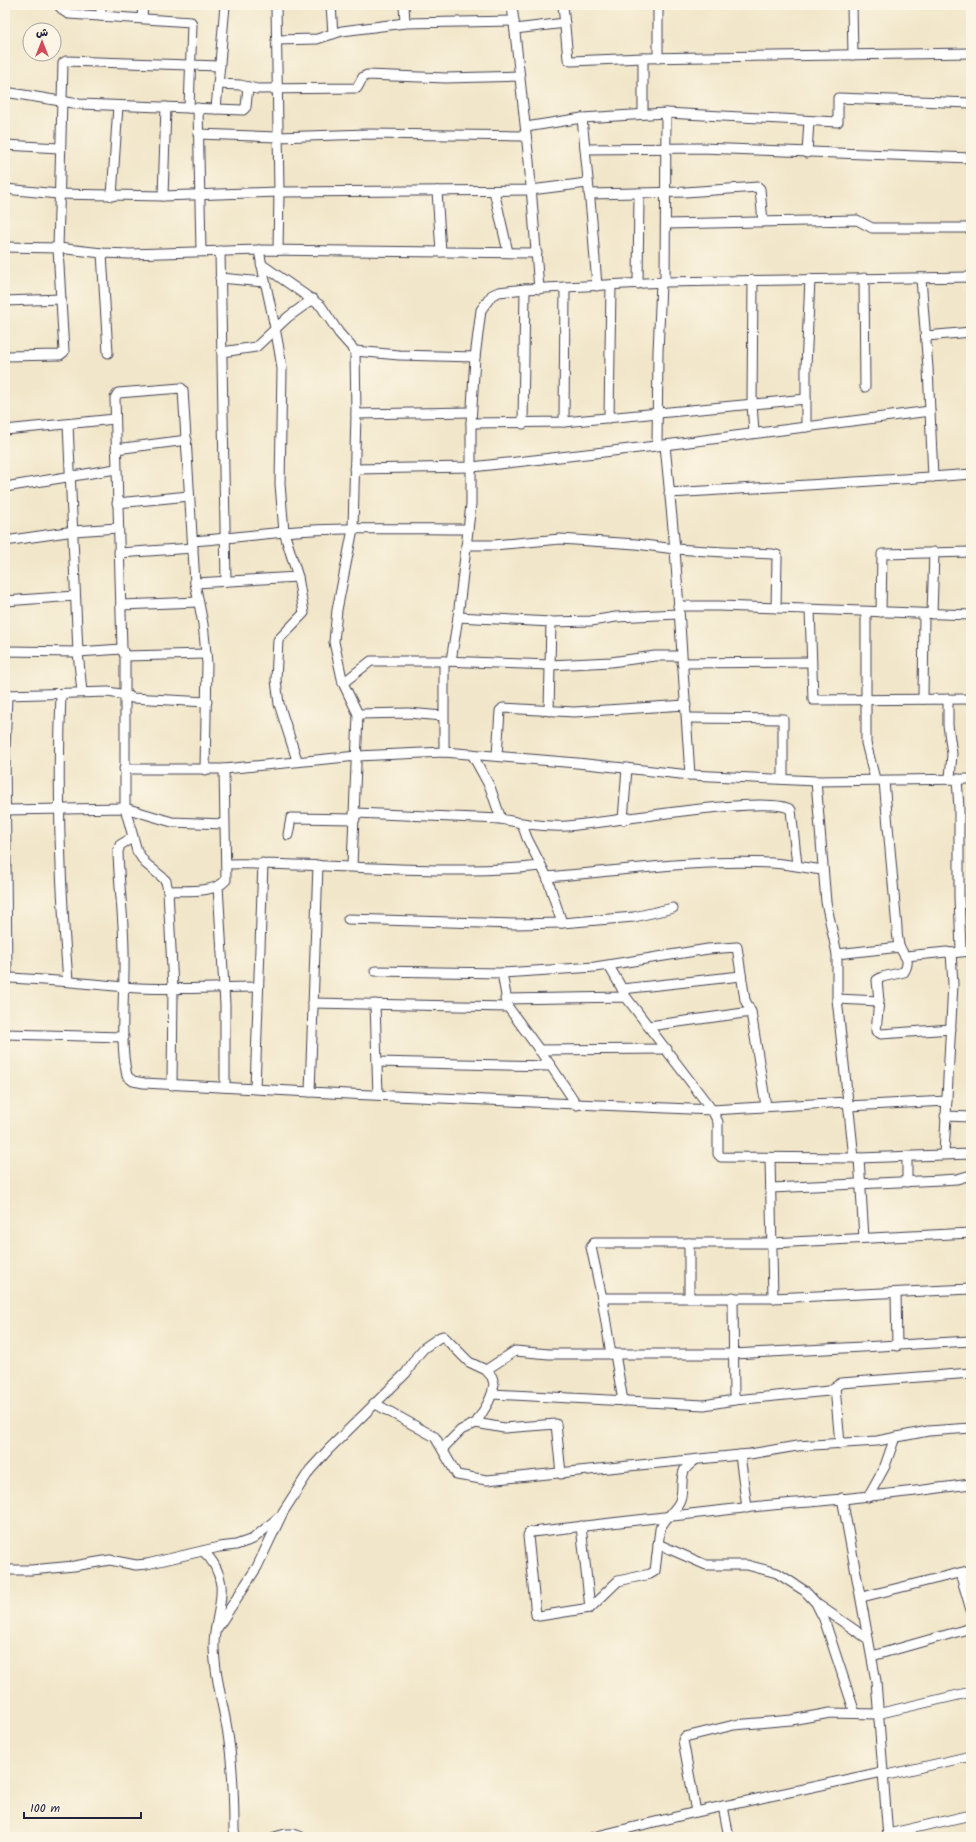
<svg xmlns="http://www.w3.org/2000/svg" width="976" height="1842" font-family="Kalam,'Playpen Sans Arabic',sans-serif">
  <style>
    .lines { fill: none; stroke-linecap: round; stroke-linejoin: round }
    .minor-casing { stroke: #413f50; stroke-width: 11 }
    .minor { stroke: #fff; stroke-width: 9 }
  </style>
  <rect width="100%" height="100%" fill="#fcf5e5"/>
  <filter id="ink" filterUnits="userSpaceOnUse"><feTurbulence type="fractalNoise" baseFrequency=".025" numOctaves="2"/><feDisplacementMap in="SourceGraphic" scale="8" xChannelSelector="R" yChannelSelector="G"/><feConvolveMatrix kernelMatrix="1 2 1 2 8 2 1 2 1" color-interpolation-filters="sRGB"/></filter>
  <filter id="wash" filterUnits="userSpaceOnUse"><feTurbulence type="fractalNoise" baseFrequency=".012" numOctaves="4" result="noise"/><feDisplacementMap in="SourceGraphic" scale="16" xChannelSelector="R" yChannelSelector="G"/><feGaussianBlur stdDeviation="0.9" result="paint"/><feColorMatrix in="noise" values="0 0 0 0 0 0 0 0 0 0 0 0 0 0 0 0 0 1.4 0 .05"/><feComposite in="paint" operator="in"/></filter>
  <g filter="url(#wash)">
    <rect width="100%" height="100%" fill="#f1e6c9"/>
  </g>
  <g filter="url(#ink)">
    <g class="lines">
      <defs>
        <g id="minor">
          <path d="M58 5 65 12 69 14 191 22 192 25 189 108"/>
          <path d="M276 5 279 192 278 250"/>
          <path d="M331 5 333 34"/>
          <path d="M404 5 405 23"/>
          <path d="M512 5 529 161 539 289"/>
          <path d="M563 5 568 59 571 61 643 58 971 53"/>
          <path d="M852 5 853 55"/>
          <path d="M101 16V5"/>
          <path d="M142 18 143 5"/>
          <path d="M515 29 565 23"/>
          <path d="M276 40 317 39 342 31 405 23 514 21"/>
          <path d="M643 58V114"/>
          <path d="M658 58V5"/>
          <path d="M218 84 240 85 257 89 357 88 363 77 367 75 446 78 520 76"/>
          <path d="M5 92 79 104 243 110 246 107 248 87"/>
          <path d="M198 108 201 251"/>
          <path d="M216 109 225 5"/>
          <path d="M582 118 592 221 597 286"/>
          <path d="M526 127 582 118 666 113 838 122V98L971 103"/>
          <path d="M198 134 278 137 367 134 526 136"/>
          <path d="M5 145 59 148"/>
          <path d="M585 149 701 148 971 158"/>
          <path d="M807 153 809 121"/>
          <path d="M5 189 58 194 163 196 279 192 531 190 587 183"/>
          <path d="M437 191 441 252"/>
          <path d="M494 191 508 252"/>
          <path d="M589 194 685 192 758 187 760 189 763 222"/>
          <path d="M112 196 118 106"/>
          <path d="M163 196 166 107"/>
          <path d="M666 224 857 220 872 228H971"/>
          <path d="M5 247 58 248 102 253 130 254 259 250 537 253"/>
          <path d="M259 250C266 290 277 329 282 369L280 484 284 532 298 577 304 613 278 640 276 680 279 704 297 760"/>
          <path d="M220 251 226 581"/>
          <path d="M102 253 108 353"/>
          <path d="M261 264 321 306 339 333 355 351 399 355 475 357"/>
          <path d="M220 278 264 282"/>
          <path d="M864 278 865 387"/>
          <path d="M921 278 928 368 933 477"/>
          <path d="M753 280 752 404 754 432"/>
          <path d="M665 282 666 113"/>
          <path d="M638 284 639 193"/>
          <path d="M5 301 61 299"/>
          <path d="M926 336 971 332"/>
          <path d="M222 352 256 347 288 317 313 299"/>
          <path d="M5 356 60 355 64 352 58 248 63 63 66 61 220 66"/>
          <path d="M356 414 471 412"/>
          <path d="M609 418 611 285"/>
          <path d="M564 422 565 287"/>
          <path d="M471 423 564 422 806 399"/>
          <path d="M68 424 78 652 82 692"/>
          <path d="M523 424 525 289"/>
          <path d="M806 427V367L810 279"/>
          <path d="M5 430 115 419"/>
          <path d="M657 445 658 352 661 283"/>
          <path d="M665 445 675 549 690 775"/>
          <path d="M116 449 187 440"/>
          <path d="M354 469 472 467 665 445 930 411"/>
          <path d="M5 487 116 469"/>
          <path d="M669 493C770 487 870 482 971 474"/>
          <path d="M117 503 189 496"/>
          <path d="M5 541 74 531 118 528"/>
          <path d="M193 541C223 539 254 535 284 532 345 527 407 529 468 529"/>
          <path d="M466 545H494L560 539 636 544 675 549 724 552 773 554 777 555V558L776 608"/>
          <path d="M119 553 193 548"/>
          <path d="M195 583 298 577"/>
          <path d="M5 601 75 596"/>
          <path d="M121 605 198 602"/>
          <path d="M678 606H719L971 615"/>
          <path d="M810 609 813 700 971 699"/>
          <path d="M866 612V743L875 779"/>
          <path d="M881 612 882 554 971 552"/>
          <path d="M932 614 934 552"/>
          <path d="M458 617 551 622 591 621 616 617 678 614"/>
          <path d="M5 651 78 652 122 649"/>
          <path d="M125 656 206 654"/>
          <path d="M451 661 458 617 471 504V423L475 357 481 310 492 295 499 292 525 289 665 282 971 277"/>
          <path d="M682 663 811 662"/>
          <path d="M343 683 371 661H444L550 665 611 662 655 656H681"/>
          <path d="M61 694C57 790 60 886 68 981"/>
          <path d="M5 695H7L5 752 7 978"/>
          <path d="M7 695 108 692 126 695 132 698 207 702"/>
          <path d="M923 699 924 614"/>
          <path d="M948 699V725L952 754 950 778"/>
          <path d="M549 711 551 622"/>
          <path d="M358 714 408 713 443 716"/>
          <path d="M687 718 783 719V779"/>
          <path d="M444 752V661"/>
          <path d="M472 754 490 787 501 819"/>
          <path d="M497 755 500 711 503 708 574 712 686 705"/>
          <path d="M124 769H224L357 756 444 752 577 763 690 775 816 781 971 779"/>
          <path d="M957 779 959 808V896L961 951"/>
          <path d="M816 781 826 902 837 954V999L854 1158"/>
          <path d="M884 781 897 928C897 934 898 940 899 945 903 957 912 958 904 972L882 977 877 980 879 1001 876 1031 881 1034 951 1029"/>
          <path d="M5 810 125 808 172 822 224 824"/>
          <path d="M355 813 501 819C523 824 545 827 567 826 601 824 773 793 791 810L797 865"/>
          <path d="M623 820 627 768"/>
          <path d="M522 824 527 838 547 877 562 923"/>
          <path d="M288 835 291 818 355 819"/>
          <path d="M132 838 120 845 118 852C119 886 124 920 124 954 125 991 119 1040 127 1076L133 1081 144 1083 348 1094 712 1110 718 1122V1154L721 1157 859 1158 971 1154"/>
          <path d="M226 864C331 862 437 877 541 866"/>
          <path d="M352 866 358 714 343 683 334 642 337 610 353 529 356 414 355 351"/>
          <path d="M547 877C621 871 697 859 772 863 789 864 806 868 823 870"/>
          <path d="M218 886 225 1005V1087"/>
          <path d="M168 891C185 890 214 894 226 880L224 769"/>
          <path d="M348 919 515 924 562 923 634 917 673 908"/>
          <path d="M837 954 900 947"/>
          <path d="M906 956 947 952 951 953 971 951"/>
          <path d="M609 966 625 994"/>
          <path d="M375 971 502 973 595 967 708 949 737 947 745 1000 751 1012 766 1106"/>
          <path d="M502 973 508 1007 551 1066 577 1105"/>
          <path d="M5 978C45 979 84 983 124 987 168 991 214 987 258 987"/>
          <path d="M622 989 741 976"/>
          <path d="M505 999 626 997 712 1110 847 1102"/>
          <path d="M837 999 879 1001"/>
          <path d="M313 1003 508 1007"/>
          <path d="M375 1004 378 1095"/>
          <path d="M649 1026 751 1012"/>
          <path d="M5 1034 124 1037"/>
          <path d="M539 1050 667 1049"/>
          <path d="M377 1062 551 1066"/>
          <path d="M172 1085 173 988 168 891 166 881 162 877 145 863 137 851 125 808V656L122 649 115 398 118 393 181 388 183 390 195 583 203 624 207 663 205 770"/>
          <path d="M255 1088 263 863"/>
          <path d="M310 1092 318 865"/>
          <path d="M848 1106 947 1101"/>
          <path d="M945 1116 971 1117"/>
          <path d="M944 1154 953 984 951 953"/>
          <path d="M770 1158 773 1298"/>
          <path d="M859 1158 864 1238"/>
          <path d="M907 1182V1156"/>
          <path d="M771 1188 941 1180 957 1179 971 1175"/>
          <path d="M689 1243V1297"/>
          <path d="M896 1293 897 1346"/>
          <path d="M733 1297 734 1400"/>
          <path d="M602 1298H773L971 1289"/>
          <path d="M611 1354 602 1298 591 1247 594 1243H772L971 1233"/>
          <path d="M615 1354 623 1401"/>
          <path d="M486 1370 515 1351 549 1354H734L971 1341"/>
          <path d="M835 1387 840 1444"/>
          <path d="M492 1394 704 1405 734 1400 829 1391 841 1383 971 1373"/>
          <path d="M374 1403 435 1437 457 1475 487 1480 750 1454 797 1446 877 1441 928 1431 971 1428"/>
          <path d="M476 1423 504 1428 556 1424 561 1474"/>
          <path d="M740 1455 747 1508"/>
          <path d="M695 1460C692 1463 686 1467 684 1471 680 1481 684 1493 679 1503 674 1512 664 1519 660 1529L655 1571 650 1574 618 1581 590 1608 539 1616 536 1615 528 1536 529 1533 532 1532C605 1524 678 1515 752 1507 791 1503 830 1501 869 1496 903 1493 937 1488 971 1484"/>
          <path d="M868 1497 885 1466 895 1437"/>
          <path d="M842 1498 876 1681 888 1837"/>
          <path d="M581 1526 590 1608"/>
          <path d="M658 1544 706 1565H747L777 1573 805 1591 817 1604 868 1639"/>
          <path d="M203 1551C213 1560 219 1570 221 1585 223 1606 213 1627 214 1648 215 1674 221 1697 226 1723 233 1759 234 1795 234 1831L236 1837"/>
          <path d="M5 1570H31L74 1566 110 1560 136 1565 147 1564 219 1547 236 1545 253 1539 279 1517"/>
          <path d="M960 1573 971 1610"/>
          <path d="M862 1597 971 1570"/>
          <path d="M817 1605 824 1619 855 1713"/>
          <path d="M216 1630 257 1567 283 1512 310 1470 329 1449 406 1373 417 1356 424 1348 440 1337 443 1336 469 1362 486 1370 492 1377 494 1384 492 1394 488 1403 476 1423 461 1430 443 1448"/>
          <path d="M872 1656 971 1628"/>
          <path d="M883 1776 971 1756"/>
          <path d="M723 1806 729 1837"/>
          <path d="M696 1812 683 1740 685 1737 734 1725 791 1720 830 1713 877 1714 971 1692"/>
          <path d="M888 1834 971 1815"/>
          <path d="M275 1837C284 1834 293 1832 301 1837"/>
          <path d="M593 1837 696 1812 882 1772"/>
        </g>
      </defs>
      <use href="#minor" class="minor-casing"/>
      <use href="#minor" class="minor"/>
    </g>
  </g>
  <rect width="976" height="1842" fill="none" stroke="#fcf5e5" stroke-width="20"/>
  <g transform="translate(42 42)"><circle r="19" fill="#fcf5e5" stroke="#a5a1a1"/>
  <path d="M0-3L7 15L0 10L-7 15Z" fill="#d1495b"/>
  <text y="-6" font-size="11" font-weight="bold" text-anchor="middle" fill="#22223b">ش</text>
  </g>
  <path d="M24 1812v6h117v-6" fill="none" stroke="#22223b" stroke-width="2"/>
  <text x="30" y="1812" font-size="12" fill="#22223b" stroke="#fcf5e5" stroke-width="3" paint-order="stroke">100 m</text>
</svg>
